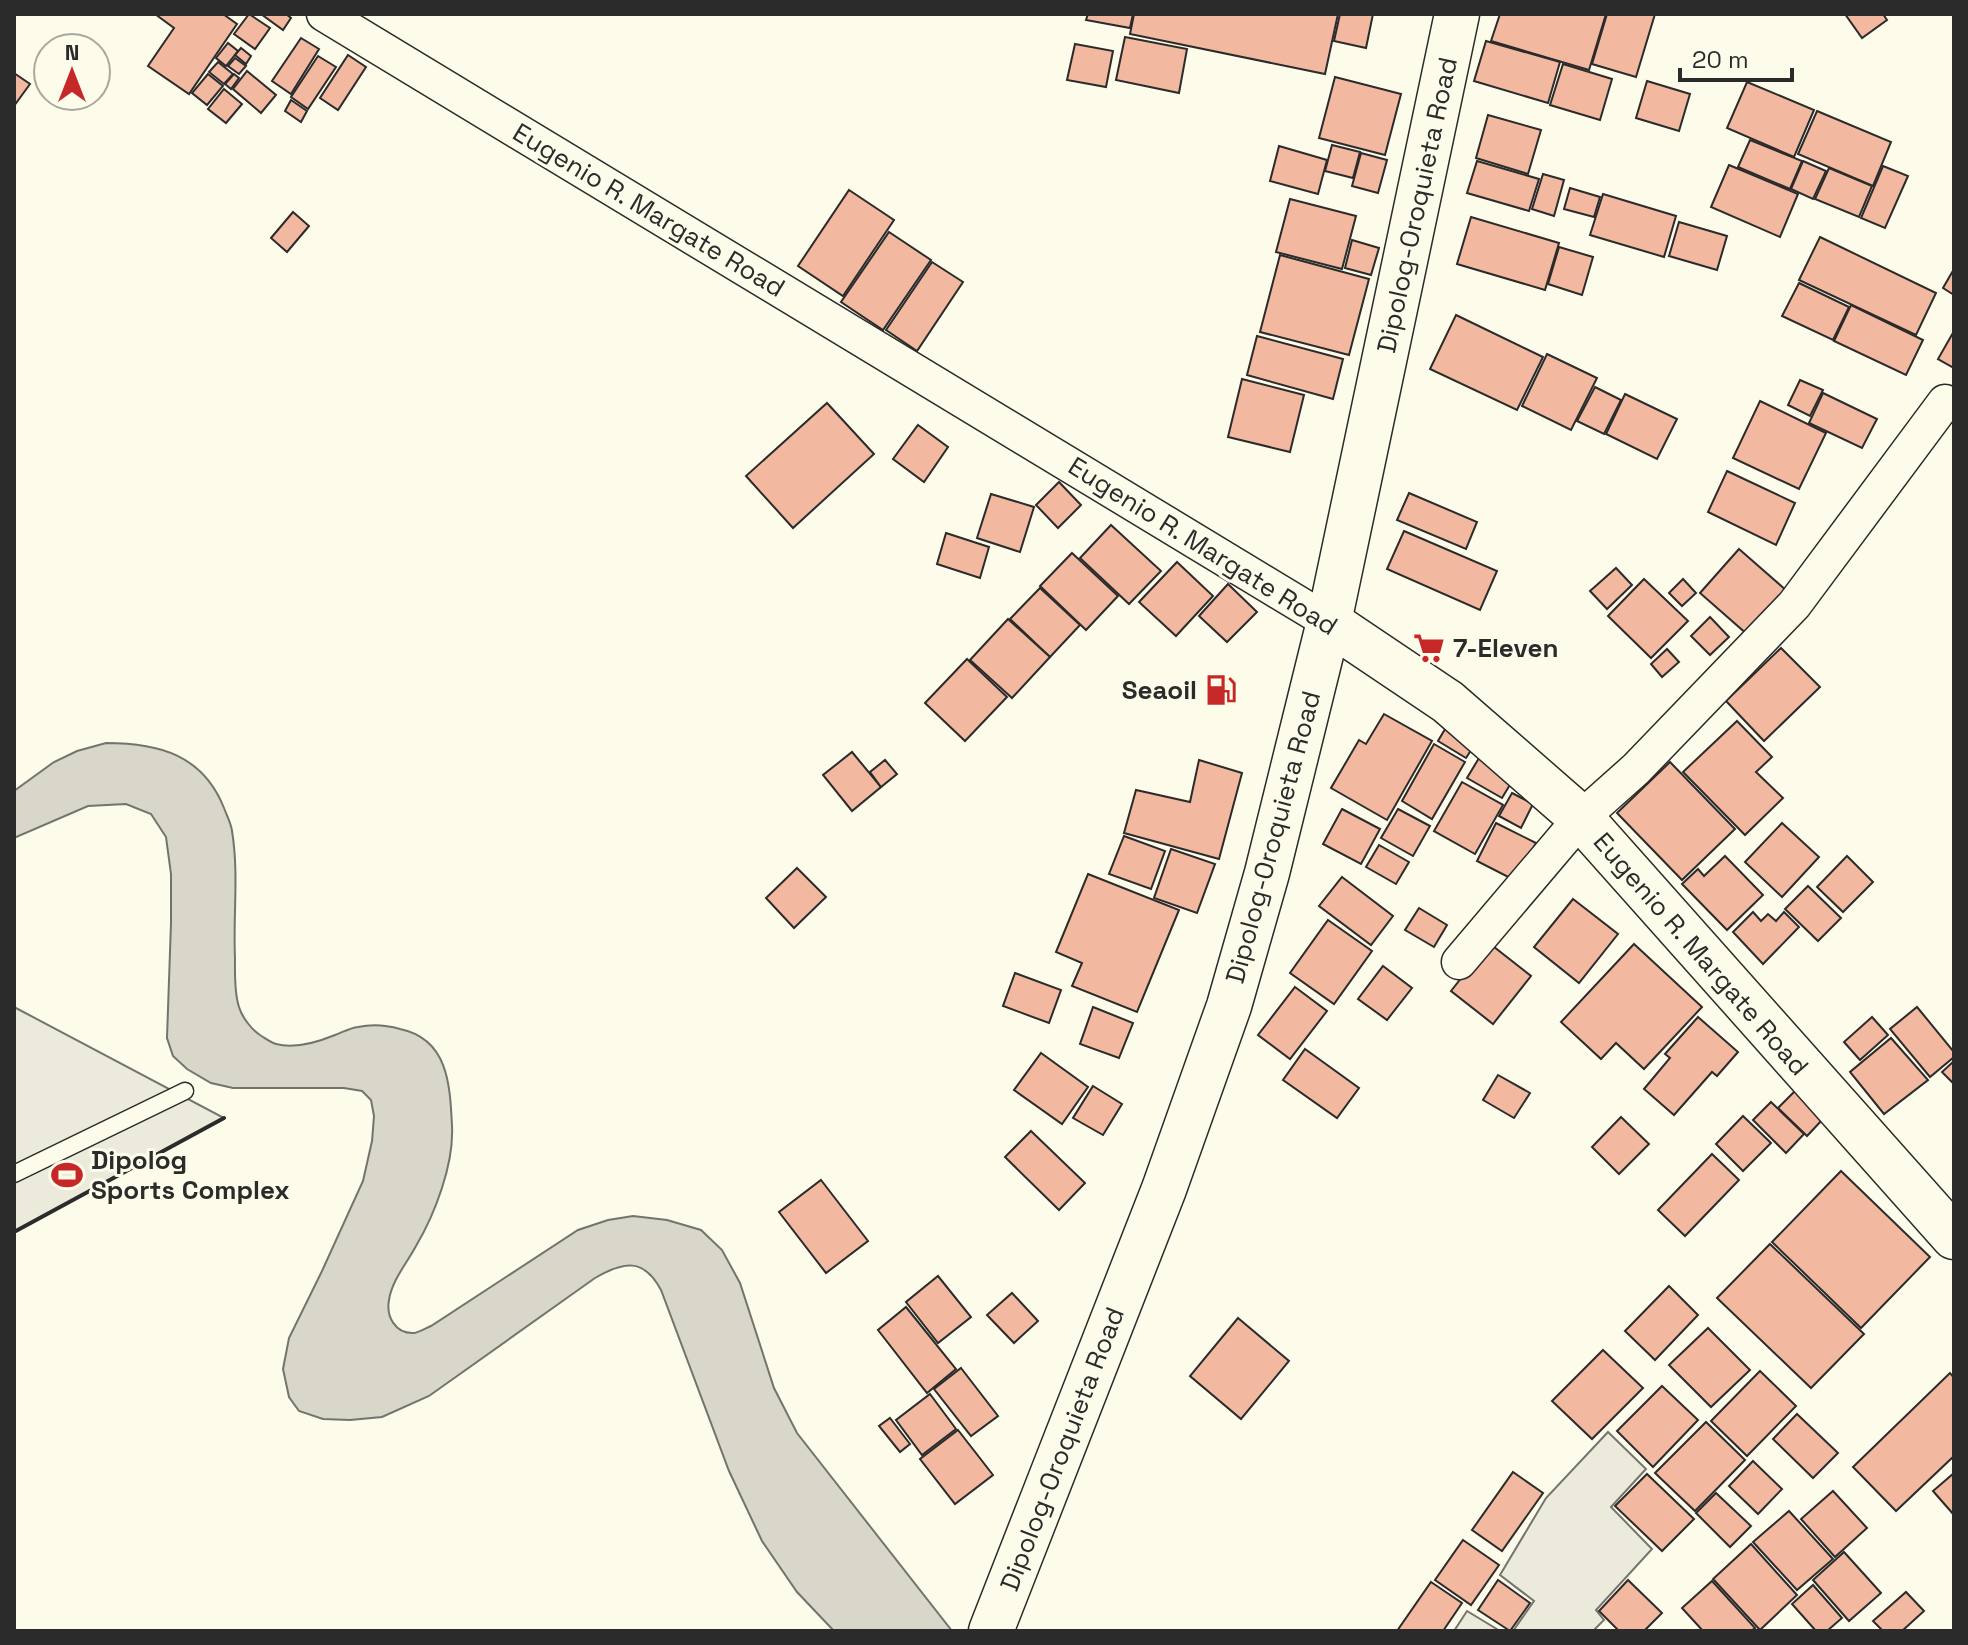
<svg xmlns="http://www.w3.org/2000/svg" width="1968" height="1645" font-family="'Space Grotesk',sans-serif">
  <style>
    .green { fill: #ecebdb; stroke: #74746e; stroke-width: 2 }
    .water { fill: #d8d7c9; stroke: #74746e; stroke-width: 2 }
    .building { fill: #f2b8a0; stroke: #2b2b2b; stroke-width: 2 }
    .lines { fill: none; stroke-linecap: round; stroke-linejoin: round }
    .lane-casing { stroke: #2b2b2b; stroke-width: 19 }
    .street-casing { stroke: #2b2b2b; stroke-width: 37 }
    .secondary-casing { stroke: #2b2b2b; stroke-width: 47 }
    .primary-casing { stroke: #2b2b2b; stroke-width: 47 }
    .lane { stroke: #fdfbea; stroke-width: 16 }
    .street { stroke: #fdfbea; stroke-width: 34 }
    .secondary { stroke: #fdfbea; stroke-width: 44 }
    .primary { stroke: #fdfbea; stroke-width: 44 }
    .wall { stroke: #2b2b2b; stroke-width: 4 }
    .labels { text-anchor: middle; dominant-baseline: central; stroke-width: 6; stroke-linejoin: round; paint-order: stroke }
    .street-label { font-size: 26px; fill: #2b2b2b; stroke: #fdfbea }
    .poi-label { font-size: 26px; font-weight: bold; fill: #2b2b2b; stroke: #fdfbea; text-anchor: start }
  </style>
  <rect width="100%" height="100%" fill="#fdfbea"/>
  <g class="green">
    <path d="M14 1007 224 1118 14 1232Z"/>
    <path d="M1608 1432 1646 1469 1611 1507 1652 1549 1596 1610 1604 1620 1593 1631H1513L1534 1601 1500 1575 1546 1498Z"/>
    <path d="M1467 1611 1500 1631H1454Z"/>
  </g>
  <path class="water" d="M106 743C159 743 203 755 224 808 227 816 231 823 232 831 239 873 233 916 235 958 235 973 234 992 239 1007 242 1017 251 1029 260 1035 265 1038 271 1043 276 1044 295 1049 318 1042 335 1035 343 1032 350 1028 358 1027 372 1024 386 1025 400 1029 448 1039 450 1084 452 1126 454 1164 435 1214 416 1246 407 1263 392 1280 389 1300 386 1316 395 1334 414 1333 419 1332 426 1328 431 1326L578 1230 608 1220 633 1216 667 1220 701 1230 722 1250 740 1283 774 1388 797 1433 952 1631H834L797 1592 762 1541 729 1471 661 1290C644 1258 624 1261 595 1278L429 1396 382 1417 350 1420 323 1419 299 1411 289 1397 283 1369 289 1338 322 1271 363 1181 372 1141 374 1116 371 1100 362 1091 344 1088H233L211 1083 187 1069 173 1056 167 1038 171 923V874L166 837 151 814 126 804 88 806 14 838V791L54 762 77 751Z"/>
  <g class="building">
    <path d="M155 14H223L237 24 189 94 148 66 174 28Z"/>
    <path d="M249 14 270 28 255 49 234 34Z"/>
    <path d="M261 14H286L291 18 283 30Z"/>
    <path d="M1088 14H1133L1130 28 1086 20Z"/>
    <path d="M1134 14H1338L1325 74 1130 34Z"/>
    <path d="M1340 14H1373L1366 48 1334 41Z"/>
    <path d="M1500 14H1606L1589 70 1491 41Z"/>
    <path d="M1607 14H1655L1636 77 1592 64Z"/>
    <path d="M1845 14H1883L1887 20 1862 38Z"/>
    <path d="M1125 37 1187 49 1179 93 1116 80Z"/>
    <path d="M301 38 319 49 291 94 272 81Z"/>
    <path d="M1486 41 1560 62 1548 103 1474 81Z"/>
    <path d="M228 43 238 51 226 66 216 58Z"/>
    <path d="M1075 44 1113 51 1106 87 1067 80Z"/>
    <path d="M241 48 251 56 246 64 235 55Z"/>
    <path d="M348 55 366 67 338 110 320 98Z"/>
    <path d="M318 56 336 67 308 109 291 97Z"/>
    <path d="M235 58 246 66 239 74 228 66Z"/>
    <path d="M218 62 233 74 224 84 209 72Z"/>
    <path d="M1563 64 1612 79 1600 120 1550 105Z"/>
    <path d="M247 71 276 95 261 113 233 89Z"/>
    <path d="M14 73 30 84 14 106Z"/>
    <path d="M208 74 223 86 207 105 192 93Z"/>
    <path d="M234 74 239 78 231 89 225 84Z"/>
    <path d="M1335 77 1401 94 1385 155 1319 138Z"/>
    <path d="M1647 81 1690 94 1679 131 1636 118Z"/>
    <path d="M1747 82 1814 110 1794 157 1727 128Z"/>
    <path d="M224 89 242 104 226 123 208 109Z"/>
    <path d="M291 100 307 111 301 122 285 111Z"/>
    <path d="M1817 111 1891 142 1873 186 1798 154Z"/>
    <path d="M1488 115 1541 130 1528 174 1476 158Z"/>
    <path d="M1750 140 1802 161 1790 189 1738 167Z"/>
    <path d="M1332 145 1360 152 1353 178 1325 171Z"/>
    <path d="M1279 146 1327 160 1318 194 1270 181Z"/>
    <path d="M1361 153 1387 160 1378 193 1352 186Z"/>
    <path d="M1477 161 1539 179 1529 211 1467 193Z"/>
    <path d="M1803 161 1826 171 1813 199 1791 189Z"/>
    <path d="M1729 165 1798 194 1780 237 1711 207Z"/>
    <path d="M1883 166 1908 176 1885 228 1861 218Z"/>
    <path d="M1829 168 1872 186 1859 217 1815 199Z"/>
    <path d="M1543 174 1564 180 1554 216 1532 209Z"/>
    <path d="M1570 188 1600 197 1594 217 1564 209Z"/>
    <path d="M849 190 894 220 843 296 798 266Z"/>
    <path d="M1603 194 1676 216 1664 257 1590 235Z"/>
    <path d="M1290 199 1356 216 1342 269 1276 252Z"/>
    <path d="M293 212 309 226 287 252 271 238Z"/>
    <path d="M1471 217 1559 243 1545 290 1457 264Z"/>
    <path d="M1679 222 1727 236 1717 270 1669 256Z"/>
    <path d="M889 232 931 260 883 330 841 302Z"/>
    <path d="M1820 237 1936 293 1916 335 1799 280Z"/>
    <path d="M1352 240 1379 248 1371 275 1345 268Z"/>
    <path d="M1559 247 1593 257 1582 295 1548 284Z"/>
    <path d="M1280 255 1369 279 1349 355 1260 332Z"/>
    <path d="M932 262 963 282 917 351 886 330Z"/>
    <path d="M1954 269V295L1943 288Z"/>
    <path d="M1799 283 1849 307 1833 340 1782 316Z"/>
    <path d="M1851 305 1923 340 1906 375 1834 341Z"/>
    <path d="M1456 315 1543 357 1517 410 1430 369Z"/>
    <path d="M1954 331V368L1938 359Z"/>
    <path d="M1257 336 1343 359 1333 399 1247 375Z"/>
    <path d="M1547 354 1597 378 1571 430 1522 406Z"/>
    <path d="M1242 379 1304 395 1290 452 1228 437Z"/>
    <path d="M1800 380 1823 390 1810 416 1788 405Z"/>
    <path d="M1595 387 1621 400 1604 434 1577 421Z"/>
    <path d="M1823 393 1877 419 1862 448 1809 423Z"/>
    <path d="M1625 394 1677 419 1657 459 1606 434Z"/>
    <path d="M1760 401 1826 433 1799 489 1733 458Z"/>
    <path d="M827 403 874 454 793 528 746 476Z"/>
    <path d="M918 425 948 447 924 482 893 459Z"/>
    <path d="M1727 471 1795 503 1776 545 1708 512Z"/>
    <path d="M1059 482 1081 505 1058 528 1036 505Z"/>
    <path d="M1409 493 1477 522 1466 549 1397 520Z"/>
    <path d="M991 494 1034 507 1020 552 977 538Z"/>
    <path d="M1111 525 1161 571 1129 604 1080 558Z"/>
    <path d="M1404 531 1497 571 1480 610 1387 569Z"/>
    <path d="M946 533 989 547 980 578 937 564Z"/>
    <path d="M1739 549 1787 591 1748 635 1700 593Z"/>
    <path d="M1072 553 1118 596 1086 630 1040 586Z"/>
    <path d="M1177 562 1213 596 1176 636 1139 602Z"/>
    <path d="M1616 568 1632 585 1607 609 1590 591Z"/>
    <path d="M1644 579 1688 621 1651 658 1608 616Z"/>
    <path d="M1683 579 1696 593 1682 606 1669 593Z"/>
    <path d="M1228 584 1257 612 1227 642 1199 616Z"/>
    <path d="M1040 588 1080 625 1050 657 1010 619Z"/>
    <path d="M1710 617 1729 637 1710 655 1691 636Z"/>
    <path d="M1008 619 1050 657 1012 698 970 660Z"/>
    <path d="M1781 648 1820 687 1764 741 1726 701Z"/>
    <path d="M1667 649 1679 662 1662 677 1651 664Z"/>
    <path d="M967 659 1007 697 965 741 925 703Z"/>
    <path d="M1384 714 1432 741 1387 820 1331 788 1359 740 1366 744Z"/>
    <path d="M1737 721 1772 757 1756 772 1783 798 1745 835 1683 772Z"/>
    <path d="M1448 724 1477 741 1466 758 1438 741Z"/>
    <path d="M1434 744 1465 762 1432 819 1402 801Z"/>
    <path d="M852 752 881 787 852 811 823 775Z"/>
    <path d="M1479 758 1514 778 1502 798 1467 778Z"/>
    <path d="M885 760 897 774 881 787 870 772Z"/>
    <path d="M1199 760 1242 773 1219 859 1124 833 1136 790 1190 802Z"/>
    <path d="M1670 762 1735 829 1682 880 1617 813Z"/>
    <path d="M1462 782 1503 805 1475 854 1434 831Z"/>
    <path d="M1512 793 1533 804 1521 828 1499 816Z"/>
    <path d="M1342 809 1380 829 1361 864 1323 844Z"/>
    <path d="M1398 809 1430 826 1413 856 1381 838Z"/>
    <path d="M1496 823 1536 843 1516 881 1477 861Z"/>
    <path d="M1782 823 1819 857 1782 897 1745 862Z"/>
    <path d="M1124 836 1165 851 1151 889 1109 874Z"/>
    <path d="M1379 845 1409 862 1396 884 1366 867Z"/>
    <path d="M1171 849 1215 864 1197 913 1154 898Z"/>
    <path d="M1725 856 1763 895 1727 930 1682 884 1698 869 1704 876Z"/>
    <path d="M1847 856 1873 882 1843 912 1817 887Z"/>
    <path d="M797 868 826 897 794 928 766 898Z"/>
    <path d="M1088 874 1179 910 1137 1012 1072 986 1082 963 1056 952Z"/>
    <path d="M1342 877 1393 916 1371 945 1319 906Z"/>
    <path d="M1808 886 1841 918 1818 941 1785 909Z"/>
    <path d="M1573 899 1618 934 1579 983 1534 947Z"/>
    <path d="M1419 908 1447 925 1434 947 1405 930Z"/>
    <path d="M1753 912 1761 921 1768 914 1776 921 1784 912 1799 927 1763 964 1733 932Z"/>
    <path d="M1328 920 1372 951 1334 1004 1290 973Z"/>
    <path d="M1489 943 1531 976 1493 1024 1451 991Z"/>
    <path d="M1634 944 1702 1007 1644 1069 1616 1043 1601 1059 1561 1022Z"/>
    <path d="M1383 966 1412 988 1387 1020 1358 999Z"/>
    <path d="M1015 973 1061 990 1049 1023 1003 1006Z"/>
    <path d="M1295 987 1327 1011 1290 1059 1258 1035Z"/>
    <path d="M1093 1007 1133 1023 1119 1058 1080 1044Z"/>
    <path d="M1917 1007 1954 1052V1057L1930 1077 1890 1029Z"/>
    <path d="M1698 1017 1738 1052 1717 1076 1712 1072 1674 1115 1644 1089 1670 1058 1665 1054Z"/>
    <path d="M1872 1017 1888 1035 1860 1060 1844 1042Z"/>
    <path d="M1891 1038 1928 1080 1884 1114 1850 1072Z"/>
    <path d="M1305 1049 1359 1088 1337 1118 1283 1080Z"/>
    <path d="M1041 1053 1088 1087 1062 1124 1014 1090Z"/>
    <path d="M1954 1061V1084L1942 1072Z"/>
    <path d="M1498 1075 1530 1093 1514 1118 1483 1100Z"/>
    <path d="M1093 1086 1122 1104 1103 1135 1073 1118Z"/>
    <path d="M1795 1091 1823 1119 1807 1136 1778 1108Z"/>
    <path d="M1771 1102 1804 1134 1786 1153 1753 1120Z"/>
    <path d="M1743 1116 1771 1143 1743 1171 1716 1144Z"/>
    <path d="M1621 1117 1649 1144 1619 1174 1592 1147Z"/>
    <path d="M1031 1131 1085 1183 1059 1210 1005 1157Z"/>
    <path d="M1712 1154 1739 1180 1685 1236 1658 1210Z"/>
    <path d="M1841 1171 1930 1257 1861 1328 1772 1242Z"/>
    <path d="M821 1180 868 1241 826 1273 779 1212Z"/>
    <path d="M1770 1244 1864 1334 1811 1388 1717 1298Z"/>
    <path d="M938 1276 971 1317 938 1343 906 1302Z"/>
    <path d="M1669 1286 1698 1315 1655 1360 1625 1331Z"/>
    <path d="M1012 1293 1038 1321 1014 1343 987 1315Z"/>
    <path d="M906 1307 956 1369 927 1393 878 1330Z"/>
    <path d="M1238 1318 1289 1361 1241 1419 1190 1376Z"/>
    <path d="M1708 1328 1750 1370 1711 1407 1669 1365Z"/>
    <path d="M1603 1350 1643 1388 1592 1439 1552 1401Z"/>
    <path d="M961 1368 998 1416 971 1436 934 1389Z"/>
    <path d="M1760 1371 1796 1406 1747 1456 1711 1421Z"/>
    <path d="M1950 1373 1954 1378V1456L1896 1511 1853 1467Z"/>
    <path d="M1662 1386 1698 1420 1653 1467 1617 1431Z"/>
    <path d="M930 1394 956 1429 922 1455 896 1420Z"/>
    <path d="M1797 1414 1838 1453 1813 1478 1773 1439Z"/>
    <path d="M890 1418 910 1444 900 1452 879 1426Z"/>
    <path d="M1706 1422 1745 1460 1695 1511 1655 1473Z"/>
    <path d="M958 1430 993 1475 955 1504 920 1459Z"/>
    <path d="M1753 1461 1782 1489 1758 1514 1729 1486Z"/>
    <path d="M1513 1472 1543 1493 1502 1551 1472 1530Z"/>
    <path d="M1954 1473V1515L1933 1491Z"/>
    <path d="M1647 1474 1694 1519 1662 1551 1615 1506Z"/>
    <path d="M1833 1491 1867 1528 1835 1557 1801 1519Z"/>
    <path d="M1716 1493 1751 1526 1730 1547 1696 1513Z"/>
    <path d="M1789 1511 1833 1559 1797 1590 1753 1542Z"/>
    <path d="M1463 1540 1499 1565 1471 1605 1435 1580Z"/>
    <path d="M1751 1544 1797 1595 1760 1630 1713 1579Z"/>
    <path d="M1844 1552 1881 1593 1849 1621 1813 1580Z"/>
    <path d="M1498 1580 1530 1603 1510 1631 1478 1610Z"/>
    <path d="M1628 1580 1662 1613 1644 1631H1619L1599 1611Z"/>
    <path d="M1712 1581 1755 1628 1751 1631H1703L1682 1608Z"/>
    <path d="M1431 1582 1462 1603 1443 1631H1397Z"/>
    <path d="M1813 1585 1842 1618 1827 1631H1816L1792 1604Z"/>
    <path d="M1906 1592 1924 1611 1902 1631H1883L1873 1621Z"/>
  </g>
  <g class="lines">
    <defs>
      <path id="lane" d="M14 1174 185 1091"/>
      <g id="street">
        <path d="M324 14 1329 622"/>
        <path d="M1459 962 1581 818 1636 769 1794 605 1945 402"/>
      </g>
      <path id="secondary" d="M1329 622 1448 702 1581 818 1954 1237"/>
      <path id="primary" d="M991 1631 1164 1189 1229 1006 1267 873 1329 622 1457 14"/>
    </defs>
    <use href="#lane" class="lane-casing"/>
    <use href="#street" class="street-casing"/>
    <use href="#secondary" class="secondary-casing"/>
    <use href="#primary" class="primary-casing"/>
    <use href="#lane" class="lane"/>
    <use href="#street" class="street"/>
    <use href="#secondary" class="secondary"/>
    <use href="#primary" class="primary"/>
    <path class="wall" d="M14 1232 224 1118"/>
  </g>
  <defs>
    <symbol id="supermarket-bare" viewBox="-9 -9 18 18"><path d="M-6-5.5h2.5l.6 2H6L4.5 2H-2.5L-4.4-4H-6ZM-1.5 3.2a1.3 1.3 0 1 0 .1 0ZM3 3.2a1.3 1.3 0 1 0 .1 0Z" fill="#c62828" stroke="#fdfbea" stroke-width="2.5" paint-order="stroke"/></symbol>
    <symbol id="fuel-bare" viewBox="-9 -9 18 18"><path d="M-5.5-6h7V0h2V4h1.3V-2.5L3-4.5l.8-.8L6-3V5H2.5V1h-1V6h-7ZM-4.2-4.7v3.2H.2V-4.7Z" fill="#c62828" stroke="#fdfbea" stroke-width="2.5" paint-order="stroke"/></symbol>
    <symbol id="stadium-bare" viewBox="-9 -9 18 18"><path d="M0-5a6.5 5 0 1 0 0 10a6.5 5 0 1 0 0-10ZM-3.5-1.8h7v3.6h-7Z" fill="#c62828" stroke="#fdfbea" stroke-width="2.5" paint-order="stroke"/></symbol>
  </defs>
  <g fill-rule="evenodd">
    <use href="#supermarket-bare" x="1407" y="626" width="44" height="44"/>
    <use href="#fuel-bare" x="1199" y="668" width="44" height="44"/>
    <use href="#stadium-bare" x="45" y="1153" width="44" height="44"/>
  </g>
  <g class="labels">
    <g class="street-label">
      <text transform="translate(1417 205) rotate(-78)">Dipolog-Oroquieta Road</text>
      <text transform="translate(649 210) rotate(31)">Eugenio R. Margate Road</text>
      <text transform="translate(1203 546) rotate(32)">Eugenio R. Margate Road</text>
      <text transform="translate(1273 837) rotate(-75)">Dipolog-Oroquieta Road</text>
      <text transform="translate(1701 954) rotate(49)">Eugenio R. Margate Road</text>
      <text transform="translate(1062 1449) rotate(-69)">Dipolog-Oroquieta Road</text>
    </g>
    <g class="poi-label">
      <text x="1453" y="648">7-Eleven</text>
      <text x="1197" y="690" text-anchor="end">Seaoil</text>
      <text x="91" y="1160">Dipolog<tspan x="91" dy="30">Sports Complex</tspan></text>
    </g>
  </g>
  <rect width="1968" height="1645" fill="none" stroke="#2b2b2b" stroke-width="32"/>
  <g transform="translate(72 72)"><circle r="38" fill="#fdfbea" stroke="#a9a89e" stroke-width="2"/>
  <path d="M0-6L14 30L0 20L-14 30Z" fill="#c62828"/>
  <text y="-12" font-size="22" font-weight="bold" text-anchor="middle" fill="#2b2b2b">N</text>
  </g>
  <path d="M1680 68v12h112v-12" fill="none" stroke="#2b2b2b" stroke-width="4"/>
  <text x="1692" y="68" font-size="24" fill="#2b2b2b" stroke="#fdfbea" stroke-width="6" paint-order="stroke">20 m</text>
</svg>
